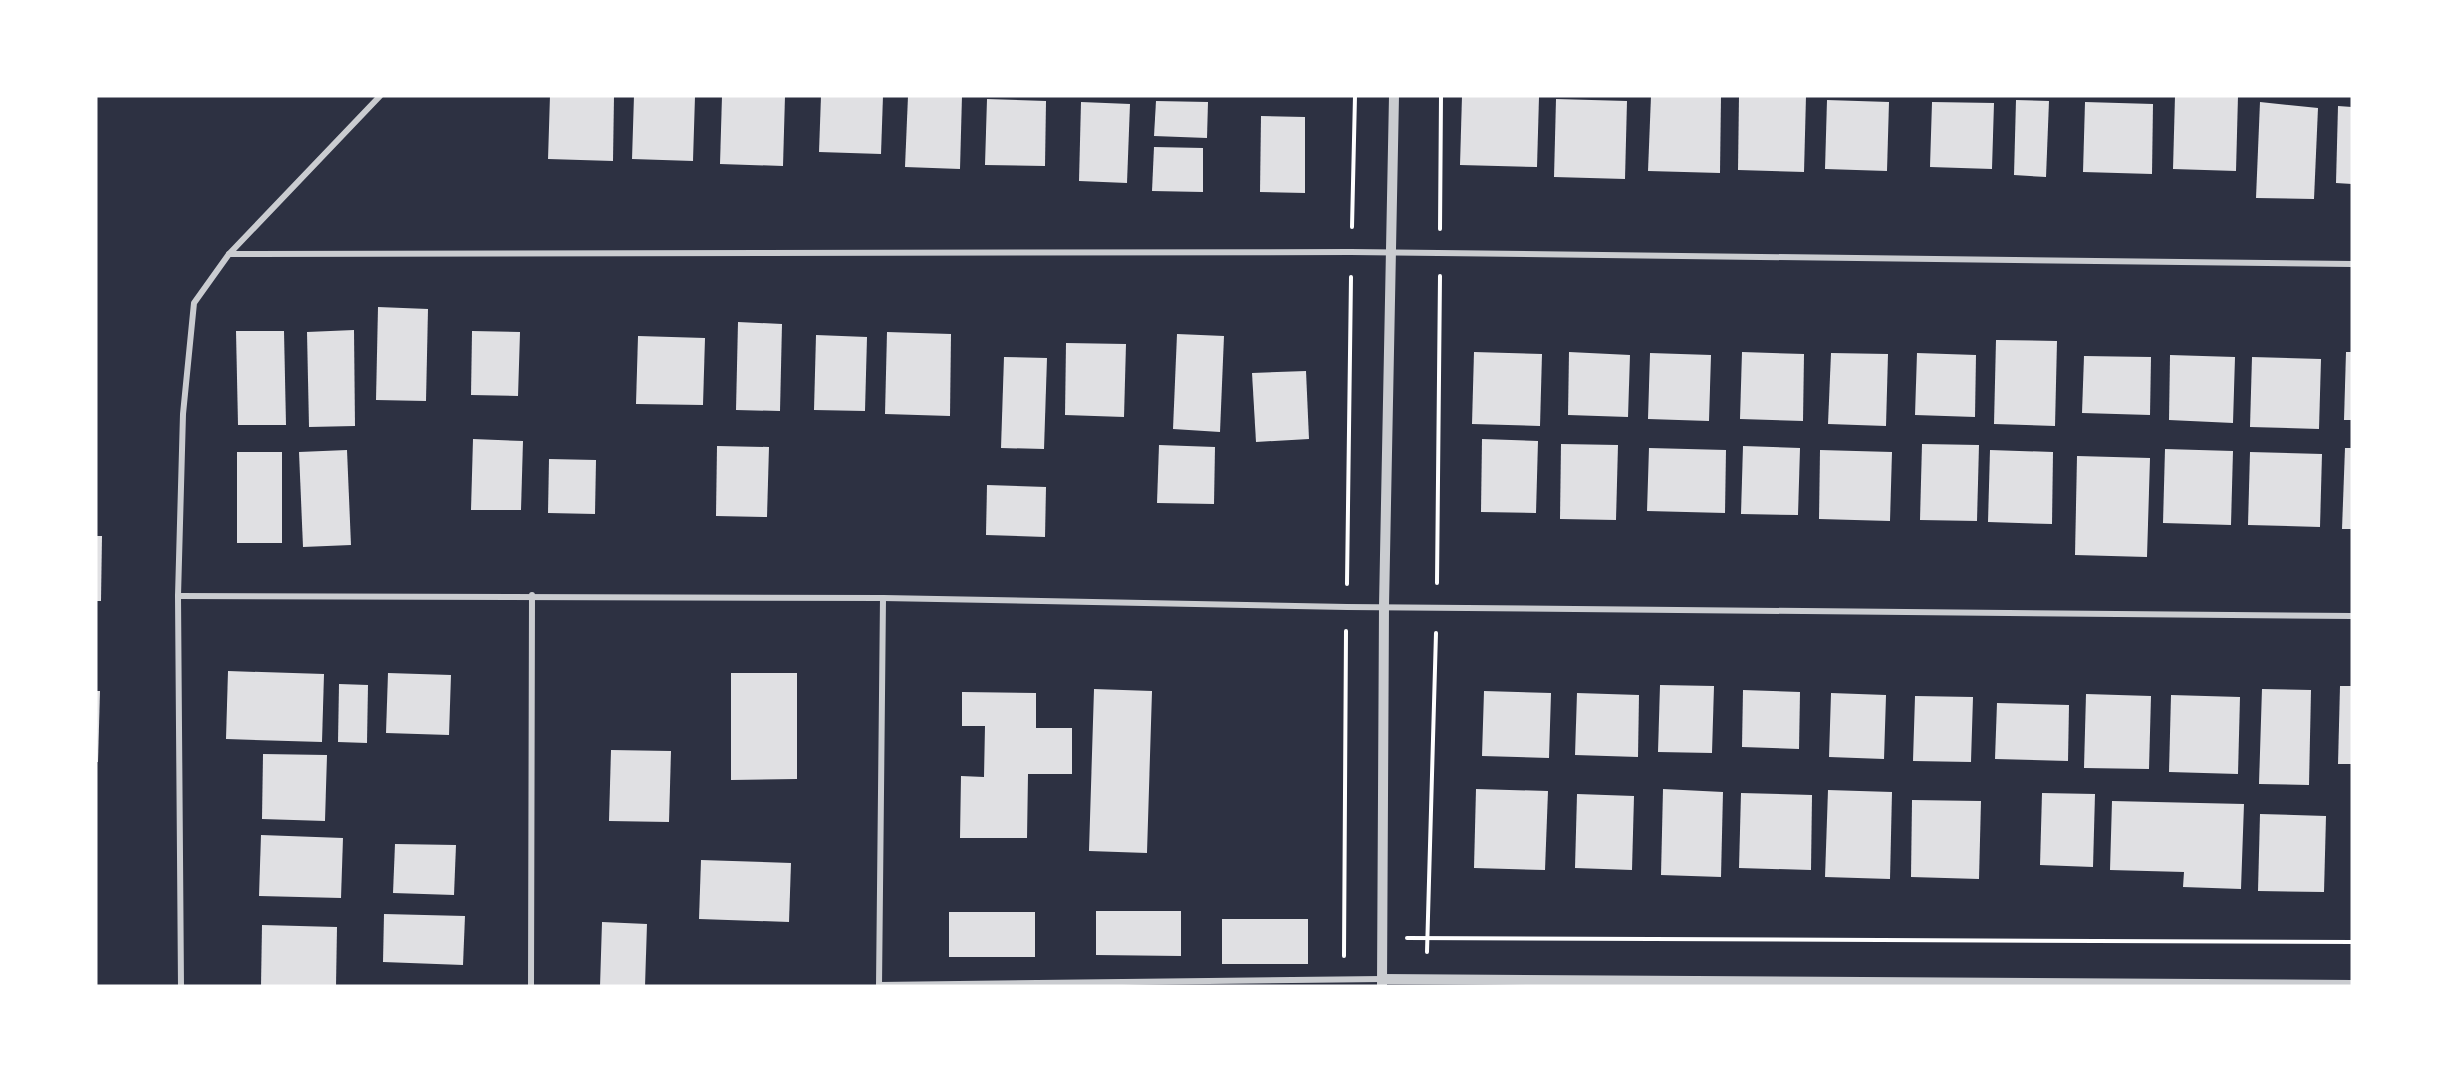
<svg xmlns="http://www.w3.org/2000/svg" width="2448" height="1082" font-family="'Public Sans',sans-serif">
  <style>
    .building { fill: #e0e0e3 }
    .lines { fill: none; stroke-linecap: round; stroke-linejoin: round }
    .path { stroke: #fff; stroke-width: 4 }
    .minor { stroke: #caccd0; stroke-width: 6 }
    .tertiary { stroke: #caccd0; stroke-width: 10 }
  </style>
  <rect width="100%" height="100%" fill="#2d3142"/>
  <g class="building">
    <path d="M550 96H614L613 161 548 159Z"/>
    <path d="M634 96H695L693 161 632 159Z"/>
    <path d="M722 96H785L783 166 720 164Z"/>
    <path d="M821 96H883L881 154 819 152Z"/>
    <path d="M908 96H962L960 169 905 167Z"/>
    <path d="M1462 96 1539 97 1537 167 1460 165Z"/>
    <path d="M1651 96H1721L1720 173 1648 171Z"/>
    <path d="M1739 96H1806L1804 172 1738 170Z"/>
    <path d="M2175 96H2238L2236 171 2173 169Z"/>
    <path d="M987 99 1046 101 1045 166 985 165Z"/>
    <path d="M1556 99 1627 101 1625 179 1554 177Z"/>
    <path d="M1827 100 1889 102 1887 171 1825 169Z"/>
    <path d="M2016 100 2049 101 2046 177 2014 175Z"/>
    <path d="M1156 101 1208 102 1207 138 1154 136Z"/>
    <path d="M1081 102 1130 104 1127 183 1079 181Z"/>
    <path d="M1932 102 1994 103 1992 169 1930 167Z"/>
    <path d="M2085 102 2153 104 2152 174 2083 172Z"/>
    <path d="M2260 102 2318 108 2314 199 2256 198Z"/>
    <path d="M2338 106 2352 107V184L2336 183Z"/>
    <path d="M1261 116 1305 117V193L1260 192Z"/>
    <path d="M1154 147 1203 148V192L1152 191Z"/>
    <path d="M378 307 428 309 426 401 376 400Z"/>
    <path d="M738 322 782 324 780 411 736 410Z"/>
    <path d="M354 330 355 426 309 427 307 332Z"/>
    <path d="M236 331H284L286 425H238Z"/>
    <path d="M472 331 520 332 518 396 471 395Z"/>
    <path d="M887 332 951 334 950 416 885 414Z"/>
    <path d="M1177 334 1224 336 1220 432 1173 429Z"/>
    <path d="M816 335 867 337 865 411 814 410Z"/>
    <path d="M638 336 705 338 703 405 636 404Z"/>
    <path d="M1996 340 2057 341 2055 426 1994 424Z"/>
    <path d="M1066 343 1126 344 1124 417 1065 415Z"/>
    <path d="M1474 352 1542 354 1540 426 1472 424Z"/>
    <path d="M1569 352 1630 355 1628 417 1568 415Z"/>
    <path d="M1742 352 1804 354 1803 421 1740 419Z"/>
    <path d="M2346 352H2352V420H2344Z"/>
    <path d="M1650 353 1711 355 1709 421 1648 419Z"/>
    <path d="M1831 353 1888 354 1886 426 1828 424Z"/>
    <path d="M1917 353 1976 355 1975 417 1915 415Z"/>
    <path d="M2170 355 2235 357 2233 423 2169 420Z"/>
    <path d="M2084 356 2151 357 2150 415 2082 413Z"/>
    <path d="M1004 357 1047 358 1044 449 1001 448Z"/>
    <path d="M2252 357 2321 359 2319 429 2250 427Z"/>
    <path d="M1306 371 1309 439 1256 442 1252 373Z"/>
    <path d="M473 439 523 441 521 510H471Z"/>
    <path d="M1482 439 1538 441 1536 513 1481 512Z"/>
    <path d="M1561 444 1618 445 1616 520 1560 519Z"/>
    <path d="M1922 444 1979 445 1977 521 1920 520Z"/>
    <path d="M1159 445 1215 447 1214 504 1157 503Z"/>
    <path d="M717 446 769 447 767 517 716 516Z"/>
    <path d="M1743 446 1800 448 1798 515 1741 514Z"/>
    <path d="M1649 448 1726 450 1725 513 1647 511Z"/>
    <path d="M2345 448H2352V529H2342Z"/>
    <path d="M2165 449 2233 451 2231 525 2163 523Z"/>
    <path d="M347 450 351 545 303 547 299 452Z"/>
    <path d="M1820 450 1892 452 1890 521 1819 519Z"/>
    <path d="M1990 450 2053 452 2052 524 1988 522Z"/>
    <rect x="237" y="452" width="45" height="91"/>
    <path d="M2250 452 2322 454 2320 527 2248 525Z"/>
    <path d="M2077 456 2150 458 2147 557 2075 555Z"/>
    <path d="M549 459 596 460 595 514 548 513Z"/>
    <path d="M987 485 1046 487 1045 537 986 535Z"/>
    <path d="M96 536H102L101 601H96Z"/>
    <path d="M228 671 324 674 322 742 226 739Z"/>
    <path d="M388 673 451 675 449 735 386 733Z"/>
    <path d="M731 673H797V779L731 780Z"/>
    <path d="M339 684 368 685 367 743 338 742Z"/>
    <path d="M1660 685 1714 686 1712 753 1658 752Z"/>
    <path d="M2340 686H2352V764H2338Z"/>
    <path d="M1094 689 1152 691 1147 853 1089 851Z"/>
    <path d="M2262 689 2311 690 2309 785 2259 784Z"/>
    <path d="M1743 690 1800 692 1799 749 1742 747Z"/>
    <path d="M96 691H100L98 762H96Z"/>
    <path d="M1484 691 1551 693 1549 758 1482 756Z"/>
    <path d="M962 692 1036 693V728H1072V774H1028L1027 838H960L961 776 984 777 985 726H962Z"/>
    <path d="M1577 693 1639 695 1638 757 1575 755Z"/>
    <path d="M1831 693 1886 695 1884 759 1829 757Z"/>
    <path d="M2086 694 2151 696 2149 769 2084 768Z"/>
    <path d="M2171 695 2240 697 2238 774 2169 772Z"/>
    <path d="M1915 696 1973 697 1971 762 1913 761Z"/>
    <path d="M1997 703 2069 705 2068 761 1995 759Z"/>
    <path d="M611 750 671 751 669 822 609 821Z"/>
    <path d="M263 754 327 755 325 821 262 819Z"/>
    <path d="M1476 789 1548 791 1545 870 1474 868Z"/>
    <path d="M1663 789 1723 792 1721 877 1661 875Z"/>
    <path d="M1828 790 1892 792 1890 879 1825 877Z"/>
    <path d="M1741 793 1812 795 1811 870 1739 868Z"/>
    <path d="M2042 793 2095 794 2093 867 2040 865Z"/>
    <path d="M1577 794 1634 796 1632 870 1575 868Z"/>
    <path d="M1912 800 1981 801 1979 879 1911 877Z"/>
    <path d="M2112 801 2244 804 2241 889 2183 887 2184 872 2110 870Z"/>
    <path d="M2260 814 2326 816 2324 892 2258 891Z"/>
    <path d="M261 835 343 838 341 898 259 896Z"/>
    <path d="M395 844 456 845 454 895 393 893Z"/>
    <path d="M701 860 791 863 789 922 699 919Z"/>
    <path d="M1096 911H1181V956L1096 955Z"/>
    <rect x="949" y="912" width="86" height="45"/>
    <path d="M384 914 465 916 463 965 383 962Z"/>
    <rect x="1222" y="919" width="86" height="45"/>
    <path d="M602 922 647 924 645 986H600Z"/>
    <path d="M262 925 337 927 336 986H261Z"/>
  </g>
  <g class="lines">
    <g class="path">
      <path d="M1352 227 1355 96"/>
      <path d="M1440 229 1441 96"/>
      <path d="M1437 583 1440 276"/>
      <path d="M1347 584 1351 277"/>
      <path d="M1407 938 2352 942"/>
      <path d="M1427 952 1436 633"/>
      <path d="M1344 956 1346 631"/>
    </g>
    <g class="minor">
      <path d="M229 254 1351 252 2352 264"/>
      <path d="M178 596 883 598 1347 607 2352 616"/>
      <path d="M879 985 1382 979"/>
      <path d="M181 986 178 596 183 414 194 303 229 254 380 96"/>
      <path d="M531 986 532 595"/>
      <path d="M879 986 883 598"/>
    </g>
    <g class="tertiary">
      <path d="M1382 979 2352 985"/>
      <path d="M1382 986 1384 606 1394 96"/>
    </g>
  </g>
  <rect width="2448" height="1082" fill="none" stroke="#ffffff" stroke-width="195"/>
</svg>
